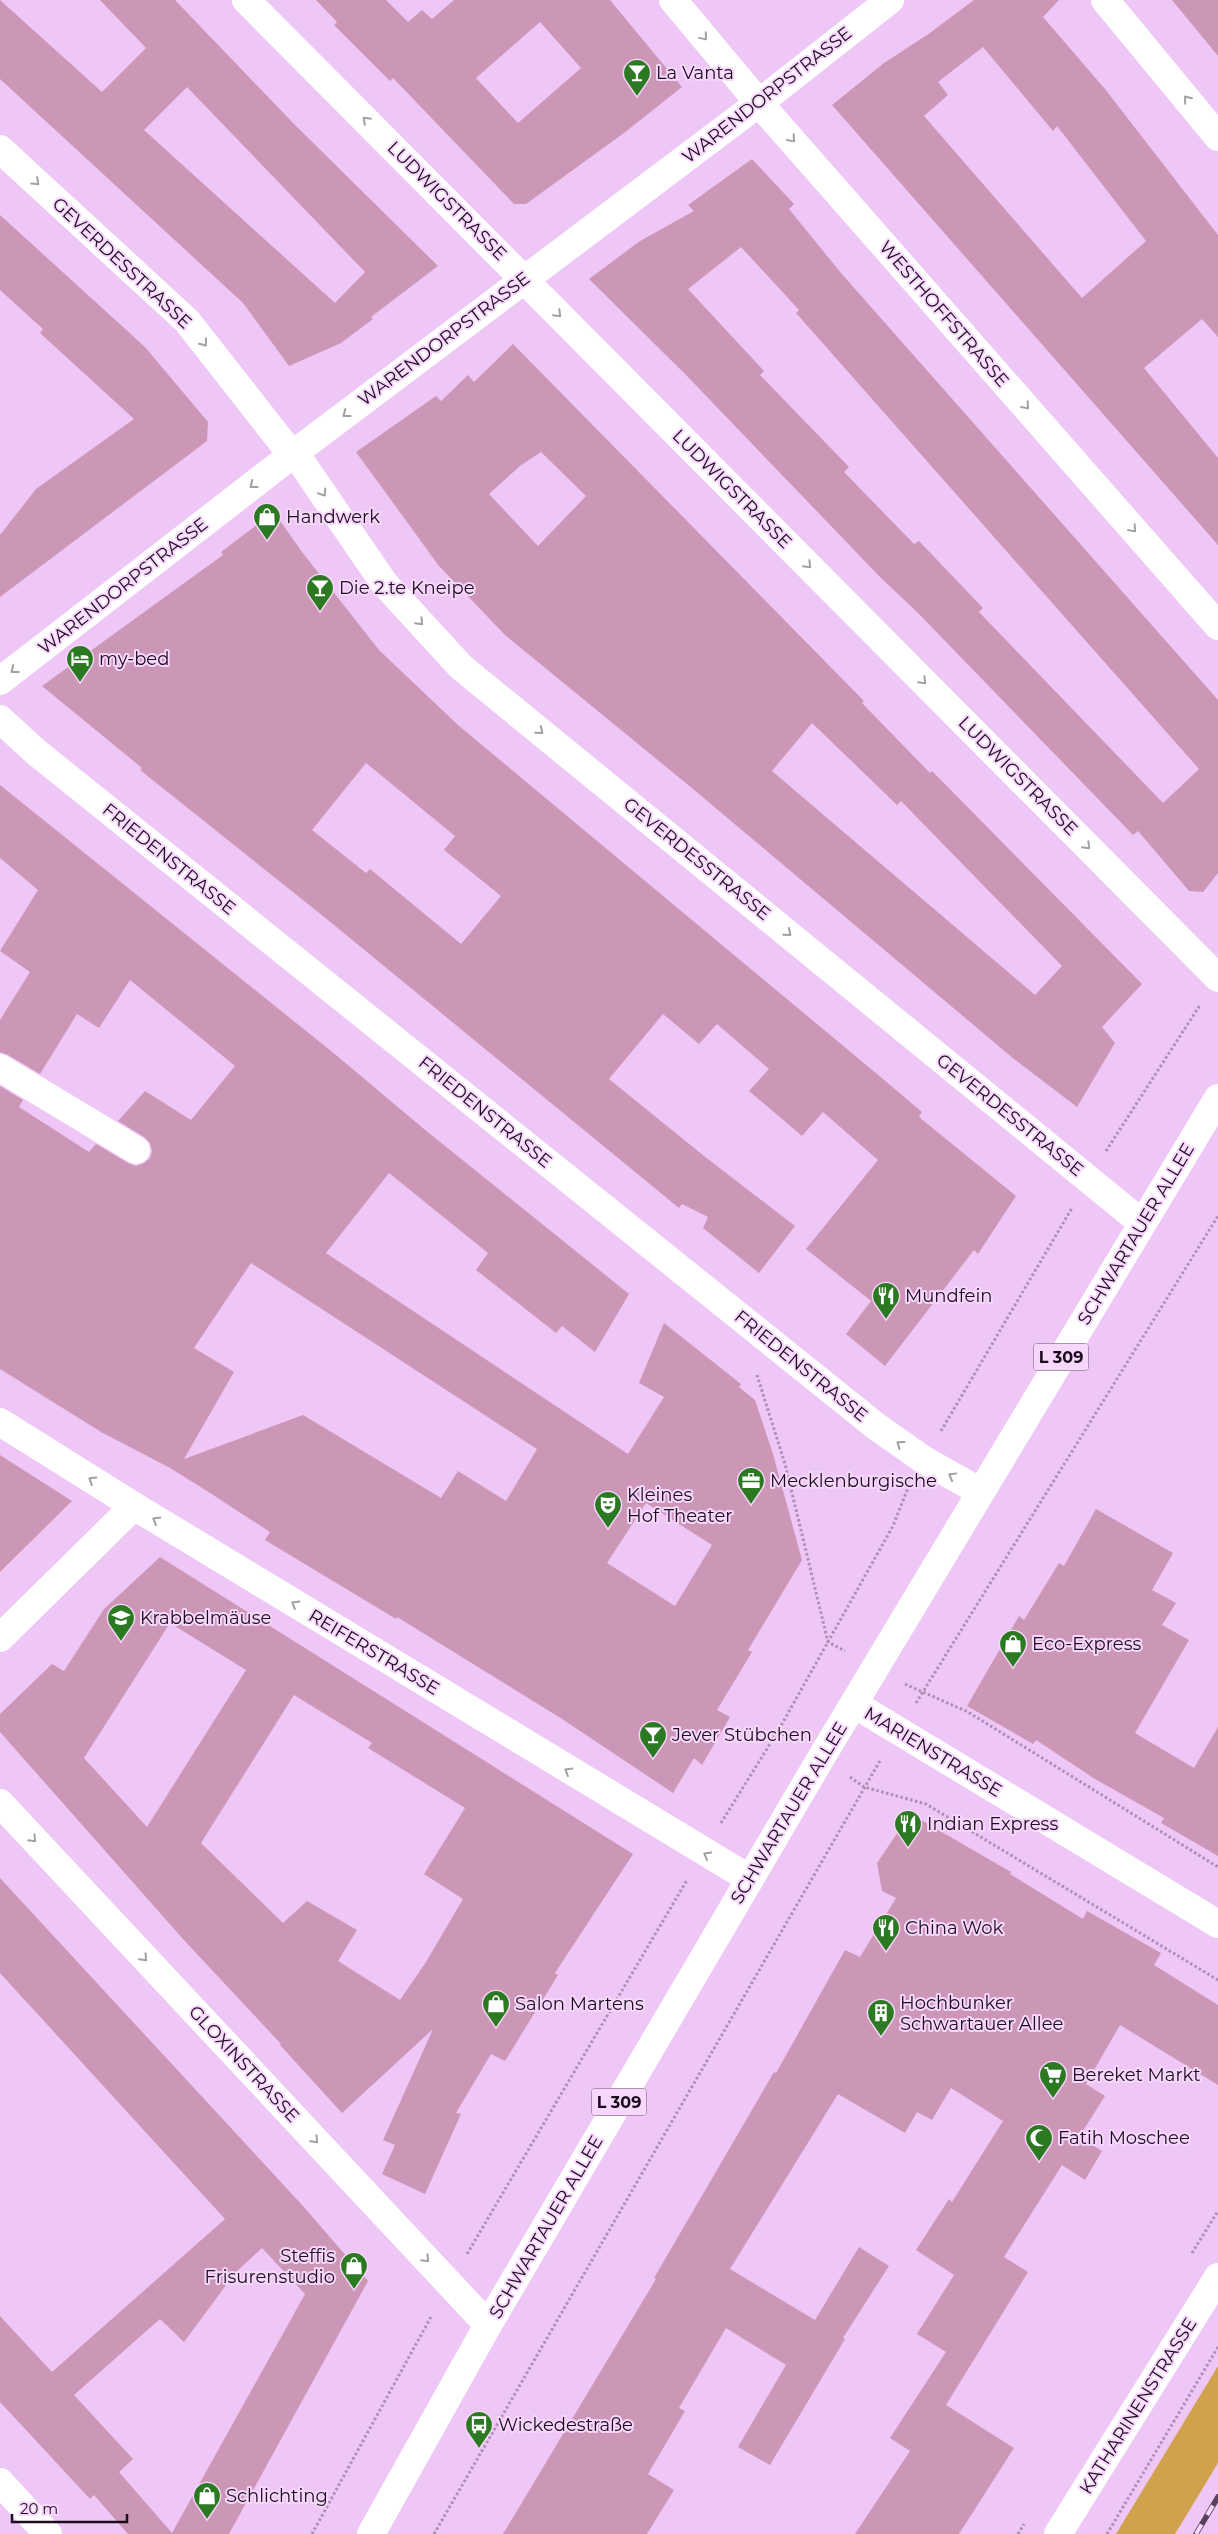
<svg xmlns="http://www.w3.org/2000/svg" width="1218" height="2534" font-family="Montserrat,sans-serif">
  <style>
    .green { fill: #d0a24b }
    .building { fill: #cc97b7; fill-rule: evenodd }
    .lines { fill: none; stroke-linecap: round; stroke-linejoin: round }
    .path { stroke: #ae8eb3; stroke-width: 3; stroke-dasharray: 2.5 2.5; stroke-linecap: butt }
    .minor { stroke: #fff; stroke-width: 28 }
    .major { stroke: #fff; stroke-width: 28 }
    .rail-casing { stroke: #57415b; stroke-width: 5.5 }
    .rail { stroke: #f8d7fd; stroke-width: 4; stroke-dasharray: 11; stroke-linecap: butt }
    .oneway { stroke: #a49ea5 }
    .labels { text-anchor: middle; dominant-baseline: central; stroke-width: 4; stroke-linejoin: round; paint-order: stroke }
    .shield { fill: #f8d7fd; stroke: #5d4a61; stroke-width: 1 }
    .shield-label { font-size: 16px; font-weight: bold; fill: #1b0d1e }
    .poi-label { font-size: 18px; fill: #1b0d1e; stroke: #f8d7fd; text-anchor: start }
    .street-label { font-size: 18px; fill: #1b0d1e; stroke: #f8d7fd }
  </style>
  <rect width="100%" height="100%" fill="#efc7f6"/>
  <path class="green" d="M1218 2366V2463L1175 2534H1116Z"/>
  <g class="building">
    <path d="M0 0 102 92 146 48 100 0H175L294 124 438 266 371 317 373 319 341 343 289 366 243 303 0 79ZM187 87 365 272 335 303 144 130Z"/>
    <path d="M316 0H386L408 22 422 10 432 19 454 0H610L682 87 624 133 526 204H514L393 78 390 81 334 25 337 22ZM540 22 581 68 518 123 476 78Z"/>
    <path d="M974 0H1059L1043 17 1105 89 1218 235V337L1202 319 1144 368 1218 458V545L832 105 884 63 927 35ZM983 47 1053 131 1057 126 1146 241 1082 298 924 116 948 95 938 82Z"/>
    <path d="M1172 0H1218V56Z"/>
    <path d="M752 159 794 204 789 209 841 273 1218 700V873L1203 892 1189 891 1138 831 1133 835 917 612 880 577 686 375 589 279 640 241 694 211 688 205ZM741 247 799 310 796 313 1199 769 1163 803 979 612 983 608 919 541 914 544 844 472 849 467 760 375 764 371 688 289Z"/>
    <path d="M0 215 145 347 208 422 207 441 0 597V535L36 489 134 419 40 333 43 329 0 290Z"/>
    <path d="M513 344 864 701 862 703 930 773 932 771 1142 984 1102 1027 1115 1043 1077 1107 1014 1059 693 789 505 635 439 566 356 452 436 396 441 401 468 375 474 382ZM541 452 586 496 538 546 489 494 520 466ZM812 723 897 805 901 801 1062 966 1035 995 772 771Z"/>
    <path d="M274 512 302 552 379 650 458 725 883 1079 922 1112 919 1117 1016 1196 978 1254 974 1250 885 1366 846 1334 871 1301 806 1249 878 1160 823 1112 802 1136 749 1091 769 1069 717 1024 699 1044 663 1014 609 1079 704 1156 795 1226 759 1273 703 1228 708 1217 682 1204 679 1208 323 916 140 770 142 768 42 686 223 555 221 552ZM366 763 455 836 444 850 501 896 461 944 370 869 366 873 312 830Z"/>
    <path d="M0 785 336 1055 424 1129 629 1294 595 1352 562 1326 556 1333 476 1270 488 1253 389 1173 326 1253 628 1454 664 1397 639 1383 664 1323 741 1384 739 1387 755 1400 773 1454 802 1560 748 1650 752 1652 717 1710 730 1717 702 1765 694 1758 673 1793 562 1719 397 1617 396 1619 265 1540 270 1532 207 1491 170 1468 101 1432 0 1369V1086L23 1100 19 1107 89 1152 96 1144 128 1163 136 1166 144 1163 150 1158 152 1151 150 1143 144 1137 118 1121 145 1091 191 1120 235 1066 130 980 99 1028 77 1014 40 1074 8 1055 0 1052V1020L30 972 0 951 38 890 0 858ZM251 1263 537 1449 506 1501 458 1471 441 1498 303 1415 184 1459 234 1372 194 1348ZM646 1503 712 1545 675 1606 607 1563Z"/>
    <path d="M0 1455 72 1501 0 1572Z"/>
    <path d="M1096 1509 1173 1553 1152 1590 1176 1603 1162 1625 1189 1640 1135 1733 1194 1768 1218 1727V1856L1161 1823 1164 1818 1095 1779 1036 1740 1033 1744 967 1706 1019 1616 1024 1620 1059 1563 1064 1566Z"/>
    <path d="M160 1557 633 1854 555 1973 558 1975 505 2061 491 2054 456 2113 461 2114 425 2194 382 2174 395 2145 383 2140 433 2029 342 2113 280 2045 281 2044 183 1939 0 1732V1714L52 1664 64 1671 104 1609ZM170 1623 246 1670 147 1827 84 1758ZM294 1695 372 1743 368 1748 465 1808 424 1874 463 1899 426 1962 400 2000 338 1961 357 1930 307 1901 283 1923 201 1843Z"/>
    <path d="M921 1820 1011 1872 1010 1874 1083 1919 1087 1911 1161 1953 1154 1965 1218 2005V2085L1120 2025 1086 2084 1105 2096 1079 2137 1102 2151 1085 2180 1062 2165 1004 2257 1028 2272 946 2405 1014 2448 959 2534H855L910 2451 890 2438 946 2352 917 2334 954 2275 916 2250 949 2199 952 2202 1003 2121 951 2088 932 2120 917 2112 905 2133 838 2094 730 2269 815 2320 859 2247 889 2266 843 2338 845 2339 770 2465 738 2447 786 2365 726 2328 679 2408 685 2411 648 2474 674 2490 647 2534H503L656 2279 654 2278 774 2072 776 2073 845 1950 860 1957 896 1898 882 1891 877 1863 902 1826Z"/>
    <path d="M0 1878 303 2206 368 2281 229 2534H128L94 2495 90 2499 0 2402V2316L52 2372 225 2219 0 1973ZM262 2248 305 2294 172 2533 119 2472 133 2459 74 2395 160 2319 184 2342 235 2273Z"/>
  </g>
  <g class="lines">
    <g class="path">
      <path d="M1106 1151 1200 1005"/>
      <path d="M757 1375 785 1464 828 1642 845 1651"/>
      <path d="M941 1431 1072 1208"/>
      <path d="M905 1684 968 1712 1218 1867"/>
      <path d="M916 1703 1218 1216"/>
      <path d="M778 1731 792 1740"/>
      <path d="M850 1777 864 1787 926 1804 1218 1980"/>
      <path d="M721 1823 778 1731 893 1526 908 1488"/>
      <path d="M1192 2253 1218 2211"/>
      <path d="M467 2254 687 1880"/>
      <path d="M312 2534 432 2315"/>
      <path d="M434 2534 881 1759"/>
      <path d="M1018 2534 1024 2524"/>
      <path d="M1107 2534 1218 2347"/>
    </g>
    <g class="minor">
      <path d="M246 0 1218 978"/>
      <path d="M673 0 759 103 1218 626"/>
      <path d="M1105 0 1218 137"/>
      <path d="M0 149 187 321 292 455"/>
      <path d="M295 453 384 583 461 667 1142 1223"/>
      <path d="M0 681 293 454 759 103 890 0"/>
      <path d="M0 719 36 752 877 1427 924 1460 981 1492"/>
      <path d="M0 1068 136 1150"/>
      <path d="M0 1422 134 1506 750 1879"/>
      <path d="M0 1638 134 1506"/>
      <path d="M0 1803 488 2325"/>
      <path d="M0 2482 48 2534"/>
      <path d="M1058 2534 1218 2277"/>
    </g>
    <g class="major">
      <path d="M854 1704 1218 1924"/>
      <path d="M371 2534 488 2325 821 1758 1218 1098"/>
    </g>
    <defs>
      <path id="rail" d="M1196 2534 1218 2497"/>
    </defs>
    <use href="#rail" class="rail-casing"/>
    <use href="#rail" class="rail"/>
  </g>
  <defs><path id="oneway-chevron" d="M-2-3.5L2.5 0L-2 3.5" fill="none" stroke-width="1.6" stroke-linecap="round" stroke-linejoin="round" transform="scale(1.25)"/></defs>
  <g class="oneway">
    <use href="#oneway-chevron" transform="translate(704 37) rotate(50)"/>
    <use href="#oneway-chevron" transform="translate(1187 99) rotate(-129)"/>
    <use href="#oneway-chevron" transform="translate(366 120) rotate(-135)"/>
    <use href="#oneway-chevron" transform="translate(792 139) rotate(49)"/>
    <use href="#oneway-chevron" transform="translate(36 182) rotate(43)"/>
    <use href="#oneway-chevron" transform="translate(558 314) rotate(45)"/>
    <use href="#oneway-chevron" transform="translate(204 343) rotate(52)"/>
    <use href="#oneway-chevron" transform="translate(1026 406) rotate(49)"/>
    <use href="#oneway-chevron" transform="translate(346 414) rotate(143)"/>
    <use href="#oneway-chevron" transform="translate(253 485) rotate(142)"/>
    <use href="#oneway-chevron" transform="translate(323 493) rotate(56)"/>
    <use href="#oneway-chevron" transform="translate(1133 529) rotate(49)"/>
    <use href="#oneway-chevron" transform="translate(808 565) rotate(45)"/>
    <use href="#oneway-chevron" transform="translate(420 622) rotate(47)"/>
    <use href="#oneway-chevron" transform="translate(14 670) rotate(142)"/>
    <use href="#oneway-chevron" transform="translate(923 681) rotate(45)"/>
    <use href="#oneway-chevron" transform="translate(540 731) rotate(39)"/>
    <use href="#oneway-chevron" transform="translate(1087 846) rotate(45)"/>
    <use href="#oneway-chevron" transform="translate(788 933) rotate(39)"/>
    <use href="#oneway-chevron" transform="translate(900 1444) rotate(-144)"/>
    <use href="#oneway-chevron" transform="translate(952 1476) rotate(-151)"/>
    <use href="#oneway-chevron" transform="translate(92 1480) rotate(-148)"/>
    <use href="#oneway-chevron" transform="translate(156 1520) rotate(-149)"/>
    <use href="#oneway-chevron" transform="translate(295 1604) rotate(-149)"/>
    <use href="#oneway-chevron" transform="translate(568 1771) rotate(-149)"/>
    <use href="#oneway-chevron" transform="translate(33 1839) rotate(47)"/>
    <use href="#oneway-chevron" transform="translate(707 1855) rotate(-150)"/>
    <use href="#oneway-chevron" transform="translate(144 1958) rotate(47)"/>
    <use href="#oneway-chevron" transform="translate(315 2140) rotate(47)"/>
    <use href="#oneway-chevron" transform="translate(426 2259) rotate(47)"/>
  </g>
  <defs>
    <symbol id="bar-pin" viewBox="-11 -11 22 30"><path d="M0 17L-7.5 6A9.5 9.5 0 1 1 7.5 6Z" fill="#2b7921" stroke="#f8d7fd"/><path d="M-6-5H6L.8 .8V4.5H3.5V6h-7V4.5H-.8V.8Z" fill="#fff"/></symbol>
    <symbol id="shop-pin" viewBox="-11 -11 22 30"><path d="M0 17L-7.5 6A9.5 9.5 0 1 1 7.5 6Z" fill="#2b7921" stroke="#f8d7fd"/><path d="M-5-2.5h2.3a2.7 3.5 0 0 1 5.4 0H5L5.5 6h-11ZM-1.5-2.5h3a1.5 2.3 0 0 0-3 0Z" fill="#fff"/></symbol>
    <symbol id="hotel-pin" viewBox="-11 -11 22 30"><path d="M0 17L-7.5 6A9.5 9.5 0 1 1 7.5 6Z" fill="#2b7921" stroke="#f8d7fd"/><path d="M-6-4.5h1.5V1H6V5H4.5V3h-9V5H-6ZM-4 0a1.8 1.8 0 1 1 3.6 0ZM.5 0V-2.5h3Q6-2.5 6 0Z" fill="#fff"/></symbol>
    <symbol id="restaurant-pin" viewBox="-11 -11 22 30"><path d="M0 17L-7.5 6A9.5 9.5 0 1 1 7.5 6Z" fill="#2b7921" stroke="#f8d7fd"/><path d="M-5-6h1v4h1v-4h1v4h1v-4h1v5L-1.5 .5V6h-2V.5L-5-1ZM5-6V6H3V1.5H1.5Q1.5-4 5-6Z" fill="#fff"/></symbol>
    <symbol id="office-pin" viewBox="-11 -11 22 30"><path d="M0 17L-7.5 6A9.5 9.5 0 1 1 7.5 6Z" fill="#2b7921" stroke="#f8d7fd"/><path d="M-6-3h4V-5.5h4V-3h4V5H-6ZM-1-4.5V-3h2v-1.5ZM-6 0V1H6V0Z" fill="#fff"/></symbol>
    <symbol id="theatre-pin" viewBox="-11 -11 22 30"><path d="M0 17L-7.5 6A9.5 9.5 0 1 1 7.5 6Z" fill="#2b7921" stroke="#f8d7fd"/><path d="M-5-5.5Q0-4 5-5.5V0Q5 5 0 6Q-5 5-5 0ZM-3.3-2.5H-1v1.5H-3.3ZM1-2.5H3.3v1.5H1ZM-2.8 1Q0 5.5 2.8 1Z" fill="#fff"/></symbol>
    <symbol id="school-pin" viewBox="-11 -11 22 30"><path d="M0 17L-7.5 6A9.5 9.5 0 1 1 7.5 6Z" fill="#2b7921" stroke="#f8d7fd"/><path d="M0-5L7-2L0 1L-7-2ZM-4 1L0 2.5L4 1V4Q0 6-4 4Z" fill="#fff"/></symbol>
    <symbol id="building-pin" viewBox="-11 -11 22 30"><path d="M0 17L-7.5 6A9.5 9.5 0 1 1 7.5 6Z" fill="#2b7921" stroke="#f8d7fd"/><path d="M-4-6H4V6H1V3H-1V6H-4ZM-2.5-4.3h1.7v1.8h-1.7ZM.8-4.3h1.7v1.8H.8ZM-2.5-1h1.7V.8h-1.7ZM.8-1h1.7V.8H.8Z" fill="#fff"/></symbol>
    <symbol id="supermarket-pin" viewBox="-11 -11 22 30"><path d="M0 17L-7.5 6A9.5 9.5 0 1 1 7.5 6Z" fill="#2b7921" stroke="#f8d7fd"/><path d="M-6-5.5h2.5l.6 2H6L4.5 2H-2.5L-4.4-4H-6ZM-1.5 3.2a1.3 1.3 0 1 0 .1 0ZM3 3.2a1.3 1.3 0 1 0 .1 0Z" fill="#fff"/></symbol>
    <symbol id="mosque-pin" viewBox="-11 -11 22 30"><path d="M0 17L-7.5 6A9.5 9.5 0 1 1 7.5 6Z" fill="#2b7921" stroke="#f8d7fd"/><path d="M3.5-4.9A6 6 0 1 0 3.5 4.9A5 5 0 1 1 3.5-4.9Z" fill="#fff"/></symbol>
    <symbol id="bus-pin" viewBox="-11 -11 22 30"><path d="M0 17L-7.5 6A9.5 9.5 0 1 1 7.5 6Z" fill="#2b7921" stroke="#f8d7fd"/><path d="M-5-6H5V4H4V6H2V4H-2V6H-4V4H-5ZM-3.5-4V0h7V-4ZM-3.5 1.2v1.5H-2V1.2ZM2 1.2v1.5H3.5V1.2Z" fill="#fff"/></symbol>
  </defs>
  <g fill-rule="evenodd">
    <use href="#bar-pin" x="621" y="57" width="32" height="43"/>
    <use href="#shop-pin" x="251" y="501" width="32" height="43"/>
    <use href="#bar-pin" x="304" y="572" width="32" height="43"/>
    <use href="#hotel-pin" x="64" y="643" width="32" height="43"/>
    <use href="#restaurant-pin" x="870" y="1280" width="32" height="43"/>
    <use href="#office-pin" x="735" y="1465" width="32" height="43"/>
    <use href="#theatre-pin" x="592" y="1489" width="32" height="43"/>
    <use href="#school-pin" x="105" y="1602" width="32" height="43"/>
    <use href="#shop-pin" x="997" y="1628" width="32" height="43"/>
    <use href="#bar-pin" x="637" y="1719" width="32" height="43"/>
    <use href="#restaurant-pin" x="892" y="1808" width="32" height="43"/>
    <use href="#restaurant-pin" x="870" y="1912" width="32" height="43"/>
    <use href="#shop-pin" x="480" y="1988" width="32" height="43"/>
    <use href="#building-pin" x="865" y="1997" width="32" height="43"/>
    <use href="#supermarket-pin" x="1037" y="2059" width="32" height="43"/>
    <use href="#mosque-pin" x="1023" y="2122" width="32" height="43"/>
    <use href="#shop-pin" x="338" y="2250" width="32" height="43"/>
    <use href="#bus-pin" x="463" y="2409" width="32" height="43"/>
    <use href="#shop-pin" x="191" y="2480" width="32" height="43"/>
  </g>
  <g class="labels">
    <g class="shield">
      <rect x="1033.5" y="1343.5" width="55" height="27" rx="4"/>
      <rect x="591.5" y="2088.5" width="55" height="27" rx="4"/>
    </g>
    <g class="shield-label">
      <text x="1061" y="1357">L 309</text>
      <text x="619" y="2102">L 309</text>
    </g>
    <g class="poi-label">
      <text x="656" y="73">La Vanta</text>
      <text x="286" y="517">Handwerk</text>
      <text x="339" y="588">Die 2.te Kneipe</text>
      <text x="99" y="659">my-bed</text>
      <text x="905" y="1296">Mundfein</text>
      <text x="770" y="1481">Mecklenburgische</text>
      <text x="627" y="1495">Kleines<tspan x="627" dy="21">Hof Theater</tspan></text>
      <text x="140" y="1618">Krabbelmäuse</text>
      <text x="1032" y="1644">Eco-Express</text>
      <text x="672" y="1735">Jever Stübchen</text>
      <text x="927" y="1824">Indian Express</text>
      <text x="905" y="1928">China Wok</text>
      <text x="900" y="2003">Hochbunker<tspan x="900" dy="21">Schwartauer Allee</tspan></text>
      <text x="515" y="2004">Salon Martens</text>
      <text x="1072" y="2075">Bereket Markt</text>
      <text x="1058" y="2138">Fatih Moschee</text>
      <text x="335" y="2256" text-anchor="end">Steffis<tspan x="335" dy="21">Frisurenstudio</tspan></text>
      <text x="498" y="2425">Wickedestraße</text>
      <text x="226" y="2496">Schlichting</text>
    </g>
    <g class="street-label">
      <text transform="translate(767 95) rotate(-38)">WARENDORPSTRASSE</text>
      <text transform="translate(447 201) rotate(45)">LUDWIGSTRASSE</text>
      <text transform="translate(122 263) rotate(43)">GEVERDESSTRASSE</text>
      <text transform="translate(944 314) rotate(49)">WESTHOFFSTRASSE</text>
      <text transform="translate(444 339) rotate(-37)">WARENDORPSTRASSE</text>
      <text transform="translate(732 489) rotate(45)">LUDWIGSTRASSE</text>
      <text transform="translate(123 586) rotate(-38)">WARENDORPSTRASSE</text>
      <text transform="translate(1018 776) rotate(45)">LUDWIGSTRASSE</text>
      <text transform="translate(169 859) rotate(39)">FRIEDENSTRASSE</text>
      <text transform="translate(697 859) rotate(39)">GEVERDESSTRASSE</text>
      <text transform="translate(485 1112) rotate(39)">FRIEDENSTRASSE</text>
      <text transform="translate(1010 1115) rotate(39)">GEVERDESSTRASSE</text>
      <text transform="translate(1136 1234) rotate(-59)">SCHWARTAUER ALLEE</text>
      <text transform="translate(801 1366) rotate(39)">FRIEDENSTRASSE</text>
      <text transform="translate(374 1652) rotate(31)">REIFERSTRASSE</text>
      <text transform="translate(933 1752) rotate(31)">MARIENSTRASSE</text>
      <text transform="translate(789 1813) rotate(-59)">SCHWARTAUER ALLEE</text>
      <text transform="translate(244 2064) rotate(47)">GLOXINSTRASSE</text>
      <text transform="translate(546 2227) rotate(-60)">SCHWARTAUER ALLEE</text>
      <text transform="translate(1138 2406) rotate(-58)">KATHARINENSTRASSE</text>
    </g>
  </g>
  <path d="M12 2514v8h115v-8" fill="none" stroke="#1b0d1e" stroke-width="2.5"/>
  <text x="20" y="2514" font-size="15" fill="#1b0d1e" stroke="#f8d7fd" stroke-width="4" paint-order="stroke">20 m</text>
</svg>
